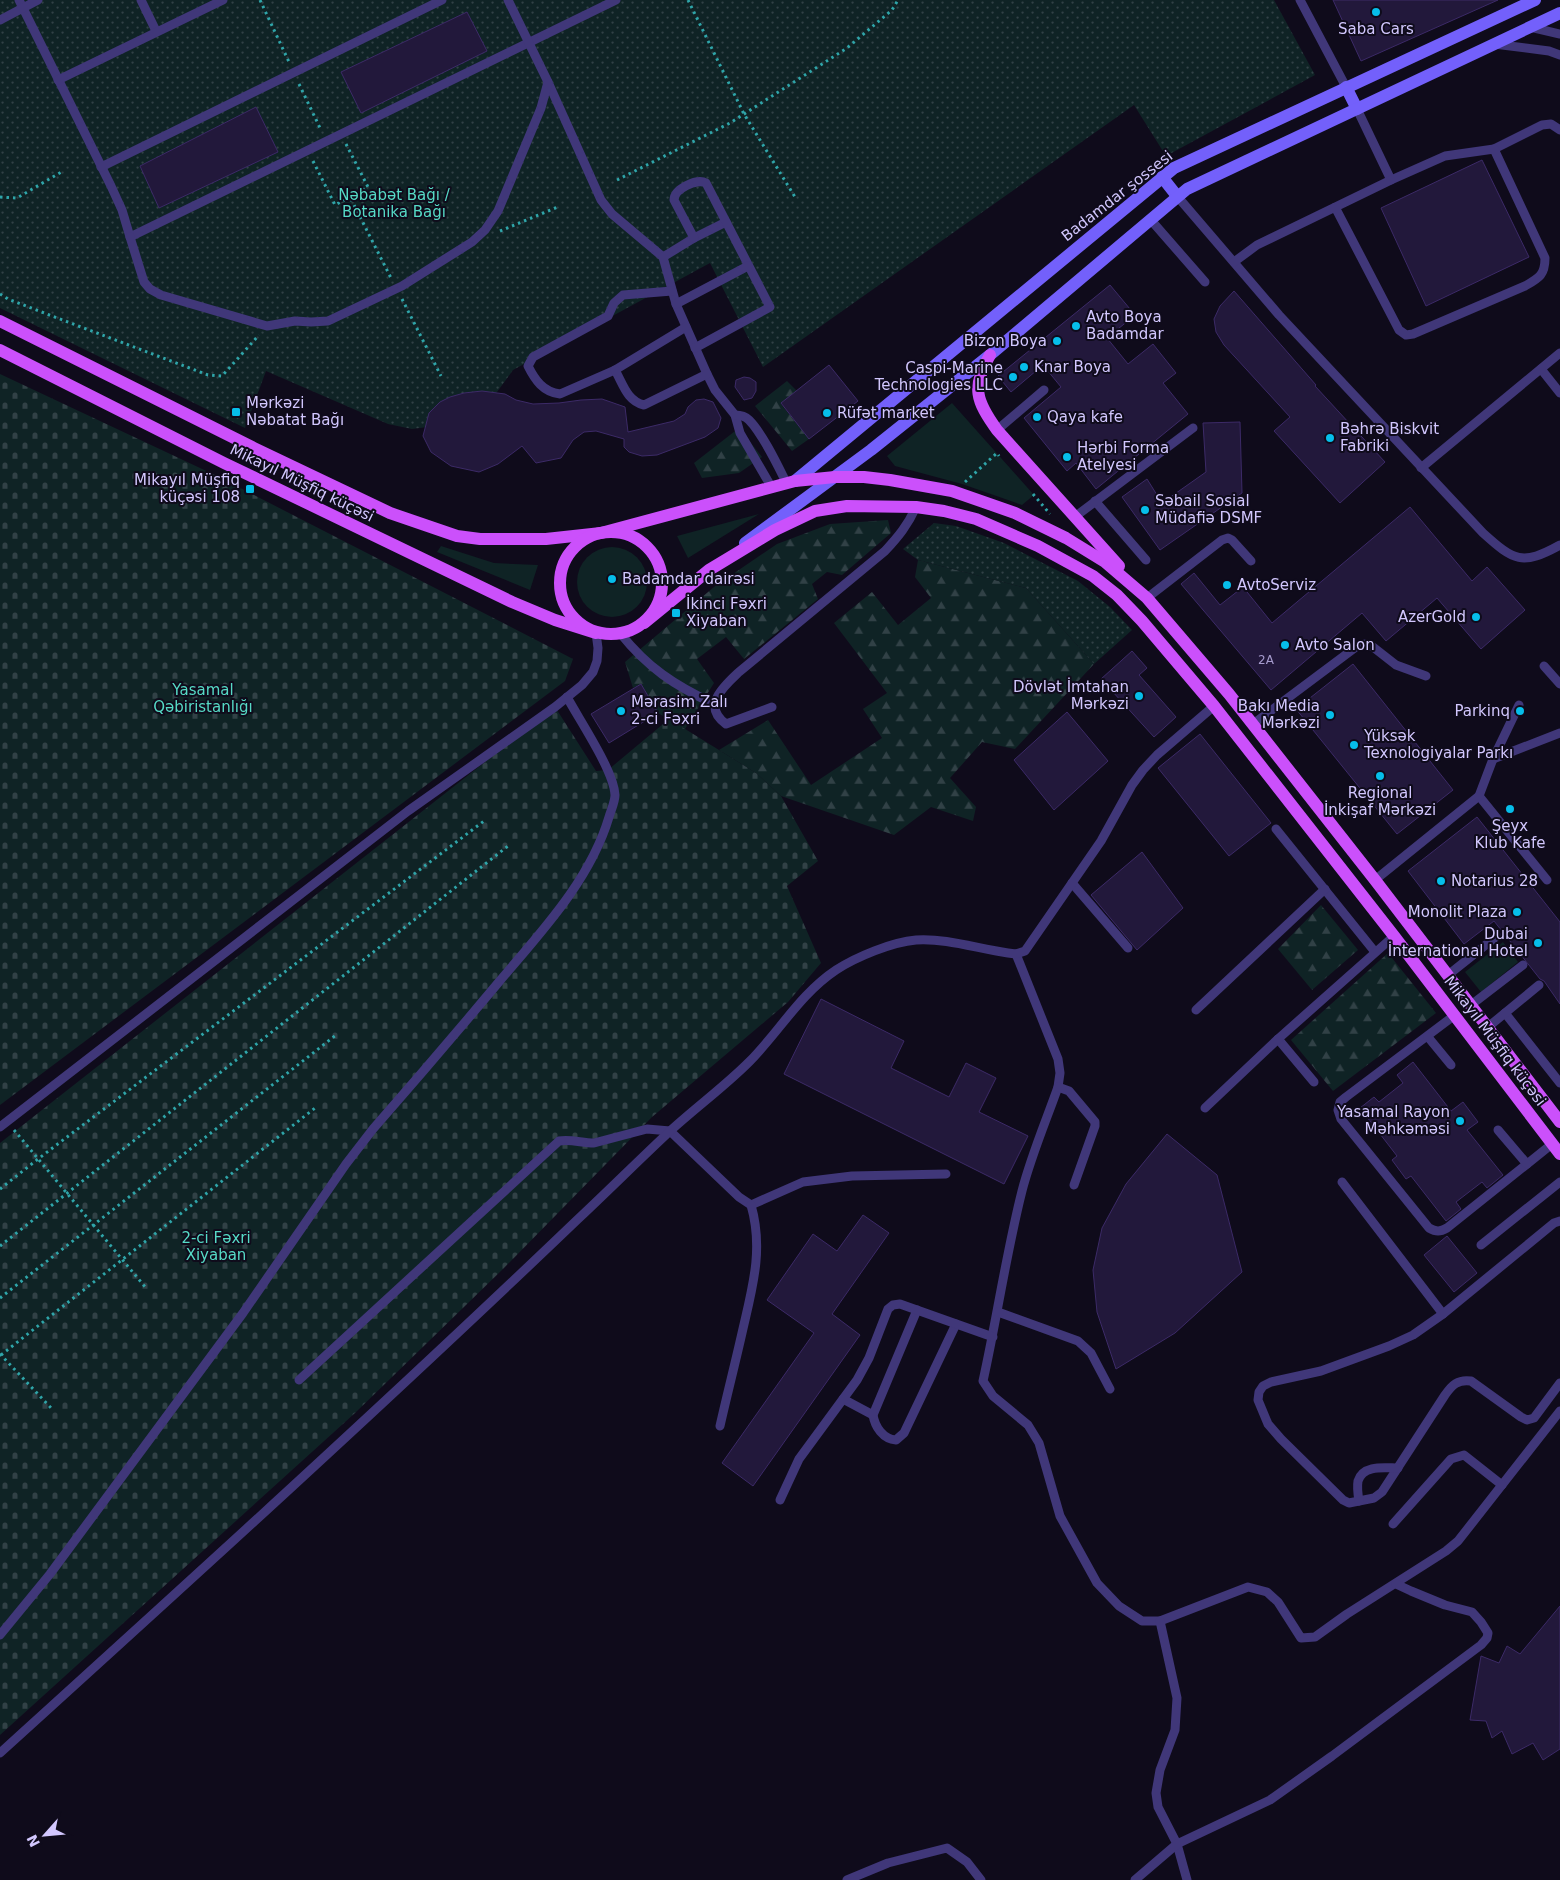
<svg xmlns="http://www.w3.org/2000/svg" width="1560" height="1880" font-family="'DejaVu Sans',sans-serif">
  <style>
    .grass { fill: #0f2325 }
    .forest { fill: url(#forest-firs) }
    .cemetery { fill: url(#cemetery-stones) }
    .park { fill: url(#park-dots) }
    .building { fill: #22183b; stroke: #3c2a67 }
    .lines { fill: none; stroke-linecap: round; stroke-linejoin: round }
    .path { stroke: #2fa5a9; stroke-width: 3; stroke-dasharray: 2.5 4; stroke-linecap: butt }
    .service { stroke: #403779; stroke-width: 9 }
    .secondary { stroke: #7360fb; stroke-width: 12 }
    .primary { stroke: #cb50fb; stroke-width: 12 }
    .poi-dot { fill: #06beea; stroke: #0f0b1b; stroke-width: 2 }
    .labels { text-anchor: middle; dominant-baseline: central; stroke-width: 4; stroke-linejoin: round; paint-order: stroke }
    .number-label { font-size: 12px; fill: #a69bcd }
    .poi-label { font-size: 15px; fill: #d2c7fe; stroke: #0f0b1b; text-anchor: start }
    .park-label { font-size: 15px; fill: #56dac6; stroke: #0f0b1b }
    .street-label { font-size: 15px; fill: #d2c7fe; stroke: #0f0b1b }
  </style>
  <defs>
    <pattern id="forest-firs" width="22" height="20" patternUnits="userSpaceOnUse" patternTransform="scale(1.25)"><rect width="22" height="20" fill="#0f2325"/><path d="M5 1l3.5 6h-7zM16 11l3.5 6h-7z" fill="#314146"/></pattern>
    <pattern id="cemetery-stones" width="16" height="16" patternUnits="userSpaceOnUse" patternTransform="scale(1.25)"><rect width="16" height="16" fill="#0f2325"/><path d="M2 7V4a2 2 0 0 1 4 0v3zM10 15v-3a2 2 0 0 1 4 0v3z" fill="#314146"/></pattern>
    <pattern id="park-dots" width="8" height="8" patternUnits="userSpaceOnUse" patternTransform="scale(1.25)"><rect width="8" height="8" fill="#0f2325"/><path d="M2 2h.1M6 6h.1" fill="none" stroke="#314146" stroke-width="1.8" stroke-linecap="round"/></pattern>
  </defs>
  <rect width="100%" height="100%" fill="#0f0b1b"/>
  <g class="grass">
    <path d="M952 403 1034 495 1022 505 962 484 895 466 887 456Z"/>
    <path d="M759 514 688 558 677 536Z"/>
    <path d="M441 546 494 563 538 565 530 590 437 552Z"/>
    <circle cx="612" cy="582" r="35"/>
    <path d="M1503 942 1518 962 1481 992 1465 972Z"/>
  </g>
  <g class="forest">
    <path d="M787 381 797 391 781 404 809 439 792 451 755 406Z"/>
    <path d="M739 428 762 457 739 473 702 478 694 463Z"/>
    <path d="M888 520 891 533 842 575 827 572 812 584 818 599 744 659 726 637 697 659 714 683 685 729 658 713 641 684 633 688 625 662 714 587 777 544 830 524Z"/>
    <path d="M918 560 1026 588 1094 664 1015 749 982 742 950 778 976 807 973 821 931 807 894 835 781 796 756 773 719 750 768 720 811 785 882 738 863 709 887 693 834 623 872 592 898 625 931 598 915 577Z"/>
    <path d="M1321 905 1358 950 1312 990 1278 949Z"/>
    <path d="M1388 953 1436 1013 1333 1091 1291 1040Z"/>
  </g>
  <g class="cemetery">
    <path d="M0 374 217 476 573 659 565 681 0 1105Z"/>
    <path d="M555 707 596 771 608 770 669 719 756 773 781 796 818 861 787 886 821 963 788 1002 652 1117 503 1269 355 1413 0 1735V1143Z"/>
  </g>
  <g class="park">
    <path d="M0 0H1274L1315 75 1166 156 1134 105 763 367 710 263 513 370 497 392 472 411 443 425 412 429 388 424 266 371 245 428 0 308Z"/>
    <path d="M934 523 956 526 1004 543 1078 581 1110 607 1132 630 1094 664 1026 588 918 560 903 549Z"/>
  </g>
  <g class="building">
    <path d="M1333 0H1498L1361 61Z"/>
    <path d="M467 12 487 51 361 113 341 72Z"/>
    <path d="M256 107 278 152 159 208 140 166Z"/>
    <path d="M1482 160 1529 257 1426 306 1381 208Z"/>
    <path d="M1110 285 1135 315 1107 338 1128 364 1153 344 1176 373 1163 383 1188 414 1096 489 1076 463 1067 471 1024 418 1061 387 1043 365 1011 392 998 376Z"/>
    <path d="M1234 291 1316 385 1315 386 1385 462 1340 503 1274 431 1290 417 1224 345 1216 332 1214 319 1220 306Z"/>
    <path d="M829 365 858 401 809 439 781 403Z"/>
    <path d="M744 377 750 378 756 382V391L752 398 744 400 735 387 736 380Z"/>
    <path d="M482 391 505 394 516 400 533 404 559 403 581 400 602 399 625 407 628 432 674 421 685 414 688 407 696 400 704 399 713 402 721 418 718 428 705 437 657 455 642 456 629 452 624 447V439L596 431 584 432 573 440 561 458 536 463 522 446 498 464 479 472 451 466 431 452 423 436 429 413 440 402 450 397 464 393Z"/>
    <path d="M1240 422 1242 493 1160 550 1122 497 1147 479 1162 503 1206 472 1203 423Z"/>
    <path d="M1410 507 1472 581 1487 567 1525 610 1481 649 1437 598 1386 641 1362 613 1271 690 1181 584 1194 573 1220 605 1243 587 1272 623Z"/>
    <path d="M1132 651 1147 668 1139 675 1176 717 1154 737 1101 679Z"/>
    <path d="M1353 664 1453 790 1397 834 1296 709Z"/>
    <path d="M641 684 658 713 609 743 591 714Z"/>
    <path d="M1067 712 1108 761 1054 810 1014 760Z"/>
    <path d="M1200 734 1271 823 1229 856 1158 768Z"/>
    <path d="M1477 817 1560 922V1004L1544 981 1540 979 1494 921 1464 944 1408 871Z"/>
    <path d="M1142 852 1183 908 1137 950 1091 895Z"/>
    <path d="M821 999 904 1041 891 1068 949 1097 966 1063 996 1078 979 1112 1028 1136 1004 1184 784 1074Z"/>
    <path d="M1413 1062 1451 1111 1463 1102 1478 1122 1467 1130 1503 1175 1487 1188 1482 1182 1456 1202 1461 1209 1446 1221 1411 1176 1406 1179 1392 1160 1397 1156 1360 1108 1374 1097 1379 1102 1403 1083 1397 1075Z"/>
    <path d="M1167 1134 1217 1175 1242 1272 1175 1333 1116 1369 1097 1312 1093 1270 1102 1228 1126 1184Z"/>
    <path d="M863 1215 889 1233 832 1314 860 1335 753 1486 722 1463 814 1333 767 1300 813 1234 837 1251Z"/>
    <path d="M1447 1236 1477 1273 1454 1292 1424 1255Z"/>
    <path d="M1560 1606V1749L1543 1760 1533 1743 1512 1754 1502 1731 1492 1738 1486 1721 1470 1720 1481 1656 1499 1663 1507 1646 1520 1654Z"/>
  </g>
  <g class="lines">
    <g class="path">
      <path d="M260 0 289 62"/>
      <path d="M688 0 744 114 795 197"/>
      <path d="M299 84 321 130"/>
      <path d="M346 144 368 187 350 197 392 280"/>
      <path d="M313 161 335 205 350 197"/>
      <path d="M617 180 730 123 847 48 892 10 898 0"/>
      <path d="M0 197 17 198 63 171"/>
      <path d="M500 231 560 206"/>
      <path d="M0 294 8 299 52 316 208 375 222 376 259 335"/>
      <path d="M402 299 441 376"/>
      <path d="M965 482 997 453 999 456"/>
      <path d="M1033 494 1050 514"/>
      <path d="M14 1130 146 1288"/>
      <path d="M0 1189 38 1159 484 821"/>
      <path d="M0 1246 508 846"/>
      <path d="M0 1298 336 1035"/>
      <path d="M0 1354 53 1410"/>
      <path d="M1 1355 315 1108"/>
    </g>
    <g class="service">
      <path d="M19 0 111 186 122 210 130 237 616 0"/>
      <path d="M141 0 156 31"/>
      <path d="M1300 0 1346 87"/>
      <path d="M0 20 38 0"/>
      <path d="M1530 27 1560 34"/>
      <path d="M1494 44 1549 51 1560 55"/>
      <path d="M58 80 223 0"/>
      <path d="M548 82 601 200 612 214 663 257"/>
      <path d="M1357 109 1391 180"/>
      <path d="M1494 149 1542 125 1551 124 1560 130"/>
      <path d="M101 167 442 0"/>
      <path d="M1177 196 1279 315 1483 533C1514 561 1522 566 1560 545"/>
      <path d="M1150 219 1205 282"/>
      <path d="M726 222 694 238 663 257 676 304 707 374 715 390 735 415 740 433 772 488"/>
      <path d="M130 237 144 282 150 289 161 295 267 326 295 321 311 322 328 321 402 286 472 242 485 230 498 211 541 108 548 82 508 0"/>
      <path d="M694 238 674 200C674 189 697 178 706 183L770 307 695 348"/>
      <path d="M1234 262 1257 245 1391 180 1445 156 1494 149 1545 258C1545 275 1539 278 1525 286L1413 334 1406 335 1399 330 1335 207"/>
      <path d="M672 291 623 295 614 303 608 316 533 357 528 366C535 380 543 392 560 394L615 370 686 327"/>
      <path d="M676 304 748 266"/>
      <path d="M1541 369 1560 393"/>
      <path d="M615 370C623 384 627 401 644 405L707 374"/>
      <path d="M735 415C741 415 745 416 749 420 763 434 778 466 787 484"/>
      <path d="M997 430 1044 390"/>
      <path d="M1421 468 1560 353"/>
      <path d="M1095 501 1146 560"/>
      <path d="M1076 516 1193 428"/>
      <path d="M1147 598 1222 540 1228 538 1232 540 1251 561"/>
      <path d="M620 633C648 668 674 685 714 704"/>
      <path d="M1544 666 1560 684"/>
      <path d="M772 707 726 724C701 706 724 686 739 672L885 551C898 537 908 525 916 507"/>
      <path d="M1253 724 1356 647 1365 644 1373 647 1396 665 1426 676"/>
      <path d="M1493 759 1560 733"/>
      <path d="M1479 796 1547 880"/>
      <path d="M1276 829 1375 952"/>
      <path d="M1375 880 1479 796 1493 759 1519 705"/>
      <path d="M1072 883 1128 948"/>
      <path d="M1016 954 1058 1059 1060 1073 1058 1087C1046 1121 1031 1156 1022 1191 1006 1254 997 1318 983 1381L993 1396 1028 1425 1039 1443 1060 1516 1097 1583 1119 1606 1142 1621H1160L1248 1587 1267 1592 1278 1602 1301 1638 1315 1637 1347 1614 1446 1551 1458 1541 1560 1411"/>
      <path d="M1448 975 1497 936"/>
      <path d="M1471 1005 1523 965"/>
      <path d="M1196 1010 1325 889"/>
      <path d="M1505 1013 1560 1083"/>
      <path d="M1455 1015 1346 1097 1340 1102 1338 1110 1341 1119 1429 1228C1436 1232 1440 1232 1447 1228L1552 1144"/>
      <path d="M1488 1027 1539 985"/>
      <path d="M1428 1037 1451 1065"/>
      <path d="M1278 1039 1314 1082"/>
      <path d="M1058 1087 1069 1091 1095 1122V1126L1074 1185"/>
      <path d="M1205 1108 1278 1039 1394 936"/>
      <path d="M0 1127 408 811 555 707 582 685 593 672 597 661 598 648 596 633"/>
      <path d="M1498 1130 1527 1164"/>
      <path d="M1342 1182 1443 1314"/>
      <path d="M1560 1221 1554 1223 1443 1314 1413 1335 1389 1346 1321 1371 1271 1382 1263 1386 1259 1392 1258 1400 1268 1424 1281 1439 1343 1500 1349 1503 1374 1498 1382 1492 1445 1395C1452 1385 1458 1379 1471 1381L1521 1417 1527 1420 1534 1418 1560 1383"/>
      <path d="M1481 1245 1560 1182"/>
      <path d="M917 1310 873 1415C875 1427 883 1439 896 1440L904 1433 956 1324"/>
      <path d="M998 1312 1078 1341 1091 1353 1110 1389"/>
      <path d="M299 1380 559 1141C571 1139 582 1143 594 1143L647 1129 670 1131 739 1197 751 1205 803 1182 852 1176 946 1174"/>
      <path d="M843 1399 873 1415"/>
      <path d="M720 1426C727 1395 735 1364 742 1333 752 1289 764 1250 751 1205"/>
      <path d="M780 1500 799 1459 857 1380 869 1358 888 1309 893 1305 900 1304 993 1337"/>
      <path d="M1359 1501C1358 1495 1357 1487 1358 1481 1363 1464 1386 1468 1398 1468"/>
      <path d="M1393 1524 1451 1459 1464 1455 1502 1485"/>
      <path d="M1160 1621 1177 1698 1175 1730 1160 1770 1156 1793 1158 1807 1177 1844 1187 1880"/>
      <path d="M0 1635 50 1574 243 1313 346 1164 373 1129C415 1081 457 1032 498 983 540 933 590 881 609 817 611 810 615 802 615 795 614 771 580 721 567 697"/>
      <path d="M0 1753C194 1577 388 1401 577 1220 608 1191 638 1161 669 1132 695 1108 724 1087 749 1062 779 1032 800 994 836 970 856 957 892 942 916 940 947 938 978 949 1008 953L1016 954 1025 951 1101 841 1132 785 1143 770 1157 755 1214 706"/>
      <path d="M847 1880 888 1863 947 1848 967 1862 981 1880"/>
      <path d="M1135 1880 1177 1844 1270 1800 1332 1756 1481 1645 1487 1638 1488 1633 1481 1622 1472 1612 1445 1605 1411 1591 1396 1584"/>
    </g>
    <g class="secondary">
      <path d="M1346 87 1357 109"/>
      <path d="M1162 177 1177 196"/>
      <path d="M795 481 1174 168 1535 0"/>
      <path d="M745 543 871 450 990 355 1187 189 1560 13"/>
    </g>
    <g class="primary">
      <path d="M0 321 254 448 390 513 457 536 480 539H546L601 533 795 481 835 477H864L890 480 952 491 1015 513 1066 538 1105 562 1147 598 1229 694 1375 880 1560 1122"/>
      <path d="M0 350 224 463 512 602 555 620 596 633"/>
      <path d="M990 355C971 387 976 401 997 430L1119 566"/>
      <circle cx="611" cy="583" r="51"/>
      <path d="M644 623 709 570 775 530 815 511 847 506 916 507 944 511 976 519 1038 546 1093 576 1117 595 1142 621 1214 706 1394 936 1560 1154"/>
    </g>
  </g>
  <g class="poi-dot">
    <circle cx="1376" cy="12" r="5"/>
    <circle cx="1076" cy="326" r="5"/>
    <circle cx="1057" cy="341" r="5"/>
    <circle cx="1024" cy="367" r="5"/>
    <circle cx="1013" cy="377" r="5"/>
    <rect x="231" y="407" width="10" height="10" rx="2.5"/>
    <circle cx="827" cy="413" r="5"/>
    <circle cx="1037" cy="417" r="5"/>
    <circle cx="1330" cy="438" r="5"/>
    <circle cx="1067" cy="457" r="5"/>
    <rect x="245" y="484" width="10" height="10" rx="2.5"/>
    <circle cx="1145" cy="510" r="5"/>
    <circle cx="612" cy="579" r="5"/>
    <circle cx="1227" cy="585" r="5"/>
    <rect x="671" y="608" width="10" height="10" rx="2.5"/>
    <circle cx="1476" cy="617" r="5"/>
    <circle cx="1285" cy="645" r="5"/>
    <circle cx="1139" cy="696" r="5"/>
    <circle cx="621" cy="711" r="5"/>
    <circle cx="1520" cy="711" r="5"/>
    <circle cx="1330" cy="715" r="5"/>
    <circle cx="1354" cy="745" r="5"/>
    <circle cx="1380" cy="776" r="5"/>
    <circle cx="1510" cy="809" r="5"/>
    <circle cx="1441" cy="881" r="5"/>
    <circle cx="1517" cy="912" r="5"/>
    <circle cx="1538" cy="943" r="5"/>
    <circle cx="1460" cy="1121" r="5"/>
  </g>
  <g class="labels">
    <g class="number-label">
      <text x="1266" y="660">2А</text>
    </g>
    <g class="poi-label">
      <text x="1376" y="29" text-anchor="middle">Saba Cars</text>
      <text x="1086" y="317">Avto Boya<tspan x="1086" dy="17">Badamdar</tspan></text>
      <text x="1047" y="341" text-anchor="end">Bizon Boya</text>
      <text x="1034" y="367">Knar Boya</text>
      <text x="1003" y="368" text-anchor="end">Caspi-Marine<tspan x="1003" dy="17">Technologies LLC</tspan></text>
      <text x="246" y="403">Mərkəzi<tspan x="246" dy="17">Nəbatat Bağı</tspan></text>
      <text x="837" y="413">Rüfət market</text>
      <text x="1047" y="417">Qaya kafe</text>
      <text x="1340" y="429">Bəhrə Biskvit<tspan x="1340" dy="17">Fabriki</tspan></text>
      <text x="1077" y="448">Hərbi Forma<tspan x="1077" dy="17">Atelyesi</tspan></text>
      <text x="240" y="480" text-anchor="end">Mikayıl Müşfiq<tspan x="240" dy="17">küçəsi 108</tspan></text>
      <text x="1155" y="501">Səbail Sosial<tspan x="1155" dy="17">Müdafiə DSMF</tspan></text>
      <text x="622" y="579">Badamdar dairəsi</text>
      <text x="1237" y="585">AvtoServiz</text>
      <text x="686" y="604">İkinci Fəxri<tspan x="686" dy="17">Xiyaban</tspan></text>
      <text x="1466" y="617" text-anchor="end">AzerGold</text>
      <text x="1295" y="645">Avto Salon</text>
      <text x="1129" y="687" text-anchor="end">Dövlət İmtahan<tspan x="1129" dy="17">Mərkəzi</tspan></text>
      <text x="631" y="702">Mərasim Zalı<tspan x="631" dy="17">2-ci Fəxri</tspan></text>
      <text x="1320" y="706" text-anchor="end">Bakı Media<tspan x="1320" dy="17">Mərkəzi</tspan></text>
      <text x="1510" y="711" text-anchor="end">Parkinq</text>
      <text x="1364" y="736">Yüksək<tspan x="1364" dy="17">Texnologiyalar Parkı</tspan></text>
      <text x="1380" y="793" text-anchor="middle">Regional<tspan x="1380" dy="17">İnkişaf Mərkəzi</tspan></text>
      <text x="1510" y="826" text-anchor="middle">Şeyx<tspan x="1510" dy="17">Klub Kafe</tspan></text>
      <text x="1451" y="881">Notarius 28</text>
      <text x="1507" y="912" text-anchor="end">Monolit Plaza</text>
      <text x="1528" y="934" text-anchor="end">Dubai<tspan x="1528" dy="17">İnternational Hotel</tspan></text>
      <text x="1450" y="1112" text-anchor="end">Yasamal Rayon<tspan x="1450" dy="17">Məhkəməsi</tspan></text>
    </g>
    <g class="park-label">
      <text x="394" y="195">Nəbabət Bağı /<tspan x="394" dy="17">Botanika Bağı</tspan></text>
      <text x="203" y="690">Yasamal<tspan x="203" dy="17">Qəbiristanlığı</tspan></text>
      <text x="216" y="1238">2-ci Fəxri<tspan x="216" dy="17">Xiyaban</tspan></text>
    </g>
    <g class="street-label">
      <text transform="translate(1117 196) rotate(-38)">Badamdar şossesi</text>
      <text transform="translate(302 483) rotate(26)">Mikayıl Müşfiq küçəsi</text>
      <text transform="translate(1495 1041) rotate(53)">Mikayıl Müşfiq küçəsi</text>
    </g>
  </g>
  <g transform="translate(45 1835) rotate(243)" stroke="#0f0b1b" stroke-width="4" paint-order="stroke">
  <path d="M0-4L9 19L0 12L-9 19Z" fill="#d2c7fe"/>
  <text y="-8" font-size="14" font-weight="bold" text-anchor="middle" fill="#d2c7fe">N</text>
  </g>
</svg>
